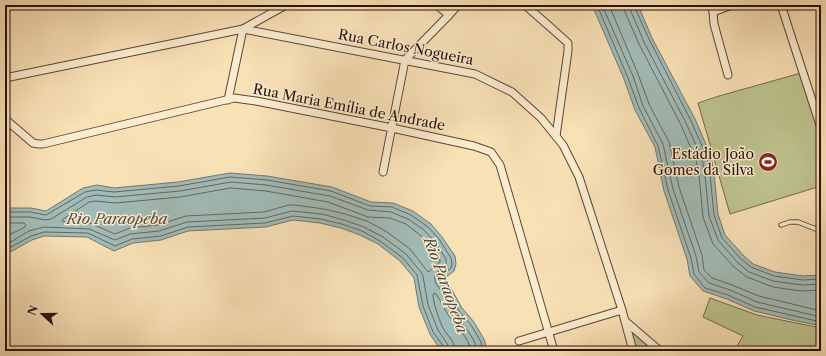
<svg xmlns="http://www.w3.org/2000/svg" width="826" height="356" font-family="'Libre Caslon Text',serif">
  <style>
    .green { fill: #bec38e; stroke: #746a4a }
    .water { fill: #a1bbb7; stroke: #717771 }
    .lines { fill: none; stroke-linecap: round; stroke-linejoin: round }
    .shore { stroke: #65665f; stroke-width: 1 }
    .service-casing { stroke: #5d4533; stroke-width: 5.5 }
    .minor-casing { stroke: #5d4533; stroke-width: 9 }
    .service { stroke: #fbecd0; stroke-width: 3.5 }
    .minor { stroke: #fbecd0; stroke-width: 7 }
    .labels { text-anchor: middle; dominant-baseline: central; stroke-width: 3; stroke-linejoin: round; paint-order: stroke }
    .street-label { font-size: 14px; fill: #291107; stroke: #fbecd0 }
    .poi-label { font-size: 14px; fill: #291107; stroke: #fbecd0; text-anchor: end }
    .water-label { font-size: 15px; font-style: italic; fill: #534c45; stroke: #fbecd0 }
  </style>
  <rect width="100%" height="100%" fill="#f9e1b6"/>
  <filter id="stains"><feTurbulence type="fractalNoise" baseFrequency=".005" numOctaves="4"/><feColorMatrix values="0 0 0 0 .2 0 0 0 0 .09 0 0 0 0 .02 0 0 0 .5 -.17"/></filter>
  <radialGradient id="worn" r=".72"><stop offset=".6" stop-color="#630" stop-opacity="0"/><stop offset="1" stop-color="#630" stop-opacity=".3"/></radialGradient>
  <g class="green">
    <path d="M801 73 821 139V186L730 214 698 103 719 96Z"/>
    <path d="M710 298 757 315 821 328V351H734L743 336 703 317Z"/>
    <path d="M632 329 654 351H635L629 331Z"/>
  </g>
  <g class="water">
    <path d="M592 5H638L652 38 695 119 711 156 714 173 718 214 725 235 744 256 753 264 775 272 803 276 821 275V326L792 320 754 311 727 299 703 291 690 276 687 259 664 191 655 147 635 110 624 79Z"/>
    <path d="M230 173 267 176 332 187 371 202 393 203 413 211 431 224 442 237 455 256 456 264 454 271 444 279 452 290 462 308 474 322 485 341 486 351H441L430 334 419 307 414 278 400 261 378 244 360 235 341 228 320 223 293 220 266 227 188 231 161 240 133 243 114 251 87 237 44 236 32 240 12 251 5 253V208H31L46 211 83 188 97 185 114 188 178 182Z"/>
  </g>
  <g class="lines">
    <g class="shore">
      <path d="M597 5 628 78 639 108 658 146 668 190 691 258 694 274 705 288 728 295 755 307 821 322"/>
      <path d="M602 5 633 76 643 106 663 144 673 189 696 256 699 272 709 283 730 290 757 302 821 317"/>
      <path d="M609 5 638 74 649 104 669 142 679 187 702 255 704 270 712 278 732 285 759 296 821 311"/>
      <path d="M624 5 625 12 639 44 681 125 696 160 699 175 703 217 713 244 734 267 747 277 773 287 801 291 821 290"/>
      <path d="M630 5V9L644 42 686 123 702 158 705 175 709 216 718 240 738 263 749 272 773 281 802 285 821 284"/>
      <path d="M635 5V8L649 39 691 121 707 157 710 174 714 215 722 238 741 259 751 267 774 276 803 280 821 279"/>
      <path d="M231 188 266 191 328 202 368 217 390 218 406 224 420 235 430 246 440 260V262L430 271 428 272 410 249 387 232 367 221 345 214 324 209 295 205H289L264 212 186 216 158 225 130 228 115 234 90 223 64 222 62 221 63 219 89 202 96 201 115 203 180 197Z"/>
      <path d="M5 212H30L46 215 85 192 96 190 114 192 179 186 230 177 267 180 331 191 370 206 392 207 411 215 428 227 439 239 451 258 452 264 451 268 441 276 440 280 449 292 459 311 471 325 481 342 482 351"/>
      <path d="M5 217H30L45 220 51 219 87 197 96 195 115 197 180 191 231 182 266 185 330 196 368 210 391 212 408 219 424 230 435 242 446 259V265C443 268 437 271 435 276 433 283 441 289 444 295 448 301 451 308 455 314 463 326 475 336 477 351"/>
      <path d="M5 223H24L26 225 25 227 5 237"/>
      <path d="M5 244 9 243 29 231 44 227 89 229 115 240 130 234 159 231 187 222 265 218 292 211 322 214 344 220 364 227 383 237 406 254 421 272 423 276 428 305 438 330 448 345 449 351"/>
      <path d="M5 249 11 247 31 236 44 232 88 233 115 246 132 239 161 236 188 227 265 223 293 216 321 219 342 224 362 231 380 241 403 258 417 275 423 306 433 332 444 347V351"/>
      <path d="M455 351C455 340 446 335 442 326 438 316 434 306 433 295L434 293 436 294C441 301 444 309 449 316 456 327 469 337 471 351"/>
    </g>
    <defs>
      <path id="service" d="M781 225 790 222H798L821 231"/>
      <g id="minor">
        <path d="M437 5 449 15"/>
        <path d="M525 5 549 26 568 43V51L556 136"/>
        <path d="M715 5 713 12 714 24 728 75"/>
        <path d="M781 5 821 128"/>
        <path d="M713 12 732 5"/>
        <path d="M5 78 243 29 475 74 512 92 541 118 563 145 579 177 622 310 633 351"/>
        <path d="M228 100 243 29 286 5"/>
        <path d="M5 119 33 143 38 144H43L234 98 256 101 392 128 474 146 491 152 500 165 554 351"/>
        <path d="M383 172 405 60 449 15 458 5"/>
        <path d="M625 321 660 351"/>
        <path d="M519 341 622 310"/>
      </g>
    </defs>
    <use href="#service" class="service-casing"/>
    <use href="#minor" class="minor-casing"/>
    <use href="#service" class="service"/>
    <use href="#minor" class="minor"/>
  </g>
  <defs>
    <symbol id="stadium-disc" viewBox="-11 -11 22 22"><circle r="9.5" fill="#8f2418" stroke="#fbecd0"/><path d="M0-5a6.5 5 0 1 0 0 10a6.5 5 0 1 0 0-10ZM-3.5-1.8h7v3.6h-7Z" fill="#fff"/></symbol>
  </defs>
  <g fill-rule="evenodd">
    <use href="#stadium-disc" x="757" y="151" width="22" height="22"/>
  </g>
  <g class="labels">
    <g class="street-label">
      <text transform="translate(406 47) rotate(11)">Rua Carlos Nogueira</text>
      <text transform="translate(349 107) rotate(11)">Rua Maria Emília de Andrade</text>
    </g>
    <g class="poi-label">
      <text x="754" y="154">Estádio João<tspan x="754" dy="16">Gomes da Silva</tspan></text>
    </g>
    <g class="water-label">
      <text x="117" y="218">Rio Paraopeba</text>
      <text transform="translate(446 285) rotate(70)">Rio Paraopeba</text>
    </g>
  </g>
  <rect width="826" height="356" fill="none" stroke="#f9e1b6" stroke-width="20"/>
  <rect x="6" y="6" width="814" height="344" fill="none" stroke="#291107" stroke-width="2"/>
  <rect x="10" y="10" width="806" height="336" fill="none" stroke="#291107"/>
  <g transform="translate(42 314) rotate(291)" stroke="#fbecd0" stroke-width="3" paint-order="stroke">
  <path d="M0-3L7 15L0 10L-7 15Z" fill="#291107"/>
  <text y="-6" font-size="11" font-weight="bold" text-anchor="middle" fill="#291107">N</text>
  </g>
  <rect width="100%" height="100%" filter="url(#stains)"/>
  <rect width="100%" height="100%" fill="url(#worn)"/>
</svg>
